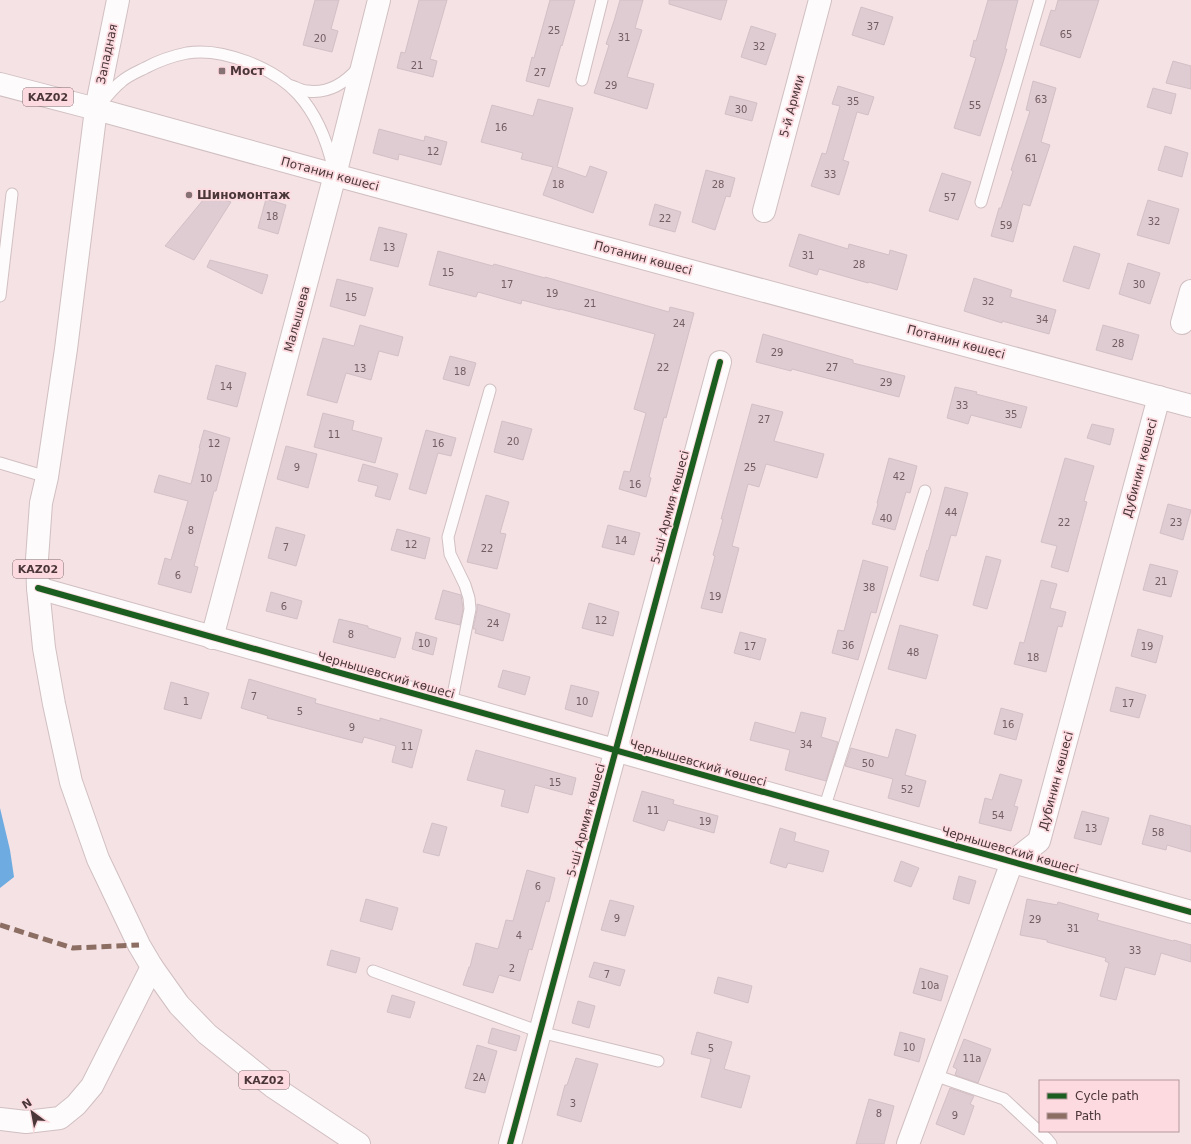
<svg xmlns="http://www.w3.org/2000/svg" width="1191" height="1144" font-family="'DejaVu Sans',sans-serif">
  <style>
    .water { fill: #6dabe1 }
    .building { fill: #dfcbd2; stroke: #d1c0c6 }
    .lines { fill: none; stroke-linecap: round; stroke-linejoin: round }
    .lane-casing { stroke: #d1bfc2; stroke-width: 13 }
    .street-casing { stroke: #d1bfc2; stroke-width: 24 }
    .secondary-casing { stroke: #d1bfc2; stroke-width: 24 }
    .highway-casing { stroke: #d1bfc2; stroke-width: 24 }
    .lane { stroke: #fdfbfb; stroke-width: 11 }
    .street { stroke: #fdfbfb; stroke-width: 22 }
    .secondary { stroke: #fdfbfb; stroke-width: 22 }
    .highway { stroke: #fdfbfb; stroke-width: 22 }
    .quiet { stroke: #8d6e63; stroke-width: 5; stroke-dasharray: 10 5; stroke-linecap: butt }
    .cycleway-casing { stroke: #fcdadf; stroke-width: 8 }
    .cycleway { stroke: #1b5e20; stroke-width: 6 }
    .poi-dot { fill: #867275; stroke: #fcdadf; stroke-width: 1.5 }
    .labels { text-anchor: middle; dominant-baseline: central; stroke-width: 3.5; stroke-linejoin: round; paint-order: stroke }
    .number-label { font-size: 10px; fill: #725e62 }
    .shield { fill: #fcdadf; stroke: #80676b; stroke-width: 1 }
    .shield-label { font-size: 11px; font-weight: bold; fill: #4b3639 }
    .street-label { font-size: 12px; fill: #4b3639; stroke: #fcdadf }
    .poi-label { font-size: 12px; font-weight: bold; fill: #4b3639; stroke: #fcdadf; text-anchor: start }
  </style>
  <rect width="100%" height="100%" fill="#f4e2e5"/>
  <path class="water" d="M0 808 10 850 14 877 0 888Z"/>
  <g class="building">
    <path d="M315 0H339L331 29 338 31 332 52 303 45Z"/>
    <path d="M419 0H447L430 59 437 61 433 77 397 68 401 52 405 53Z"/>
    <path d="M550 0H575L562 46 561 45 549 87 526 81 532 57 534 58Z"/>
    <path d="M620 0H643L635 28 642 30 627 77 654 84 647 109 594 93 609 45 606 44 614 21Z"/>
    <path d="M669 0H727L721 20 669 4Z"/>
    <path d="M988 0H1018L1005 49H1007L1002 66 980 136 954 128 976 58 970 56 974 40 976 41Z"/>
    <path d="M1058 0H1099L1080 58 1040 45 1051 10 1055 11Z"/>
    <path d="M861 7 893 17 884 45 852 35Z"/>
    <path d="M751 26 776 34 766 65 741 57Z"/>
    <path d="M1173 61 1191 66V89L1166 83Z"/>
    <path d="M1033 81 1056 88 1041 142 1050 145 1030 206 1023 204 1013 242 991 236 999 208H1001L1013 171 1011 170 1030 111 1026 110Z"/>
    <path d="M838 86 874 97 868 115 857 112 843 160 849 162 839 195 811 186 822 153 826 154 840 106 832 104Z"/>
    <path d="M1153 88 1176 94 1171 114 1147 107Z"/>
    <path d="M730 96 757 103 752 121 725 114Z"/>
    <path d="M538 99 573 108 557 167 586 177 590 166 607 172 593 213 543 195 553 167 521 159 523 153 481 142 492 105 533 116Z"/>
    <path d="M379 129 424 141 425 136 447 142 441 165 399 154 398 160 373 153Z"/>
    <path d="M1165 146 1188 153 1182 177 1158 170Z"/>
    <path d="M706 170 735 178 730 197 726 196 715 230 692 222Z"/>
    <path d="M942 173 971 182 958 220 929 211Z"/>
    <path d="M208 194 231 202 194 260 165 246Z"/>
    <path d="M266 199 286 205 278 234 258 228Z"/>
    <path d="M1148 200 1179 209 1169 244 1137 235Z"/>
    <path d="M655 204 681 212 675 232 649 225Z"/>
    <path d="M379 227 407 234 398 267 370 260Z"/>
    <path d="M799 234 848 249 849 244 889 255 890 250 907 255 897 290 869 282 868 283 819 269 817 275 789 266Z"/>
    <path d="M1074 246 1100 254 1089 289 1063 281Z"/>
    <path d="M438 251 493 266 494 264 545 278V277L669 312 670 307 694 313 666 418 664 417 649 477 651 478 646 497 619 489 624 471 630 472 646 413 634 409 655 334 560 309V310L522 300 521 304 478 292 476 297 429 285Z"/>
    <path d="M210 260 268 275 262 294 207 267Z"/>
    <path d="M1128 263 1160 273 1150 304 1119 294Z"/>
    <path d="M974 278 1012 290 1010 297 1056 310 1049 334 1002 321V323L964 311Z"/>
    <path d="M337 279 373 288 365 316 330 306Z"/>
    <path d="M360 325 403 337 398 356 379 351 371 380 346 373 337 403 307 395 323 338 354 346Z"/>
    <path d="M1103 325 1139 335 1132 360 1096 350Z"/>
    <path d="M763 334 853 360V363L905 376 899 397 792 369 791 371 756 362Z"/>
    <path d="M450 356 476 363 469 386 443 379Z"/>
    <path d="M216 365 246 373 237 407 207 399Z"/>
    <path d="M955 387 977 392 976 394 1027 407 1021 428 971 415 968 424 947 418Z"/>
    <path d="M752 404 783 412 774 441 824 454 817 478 766 464 759 487 748 484 732 546 739 548 722 613 701 608 715 556 713 555 723 519H721Z"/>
    <path d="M323 413 354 421 352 430 382 438 375 463 314 447Z"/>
    <path d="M502 421 532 429 523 460 494 452Z"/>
    <path d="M1092 424 1114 429 1110 445 1087 438Z"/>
    <path d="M204 430 230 438 216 491H214L194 566 198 567 191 593 158 584 165 558 171 560 188 501 154 492 159 475 191 484 200 448H199Z"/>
    <path d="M426 430 456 438 451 456 438 453 426 494 409 489Z"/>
    <path d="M286 446 317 454 308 488 277 479Z"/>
    <path d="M889 458 917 466 910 493 906 492 895 530 872 524 878 504 877 503Z"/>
    <path d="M1065 458 1094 466 1084 501 1087 502 1068 572 1051 567 1057 546 1041 542Z"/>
    <path d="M363 464 398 474 390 500 375 496 378 486 358 481Z"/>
    <path d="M945 487 968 493 956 536 951 535 938 581 920 576 927 550 928 551Z"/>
    <path d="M486 495 509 502 500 533 506 534 497 569 467 562Z"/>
    <path d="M1168 504 1191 510 1183 540 1160 533Z"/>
    <path d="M608 525 640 533 634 555 602 547Z"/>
    <path d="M276 527 305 535 296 566 268 558Z"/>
    <path d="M397 529 430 538 425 559 391 550Z"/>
    <path d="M986 556 1001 560 987 609 973 605Z"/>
    <path d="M863 560 888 567 876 613 871 612 858 660 832 653 838 630 844 631Z"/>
    <path d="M1150 564 1178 571 1171 597 1143 590Z"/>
    <path d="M1041 580 1057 584 1050 608 1066 612 1062 627 1058 626 1046 672 1014 664 1020 642 1024 643Z"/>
    <path d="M443 590 461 595 463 609 460 625 435 619Z"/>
    <path d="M271 592 302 601 297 619 266 611Z"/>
    <path d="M589 603 619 612 613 636 582 628Z"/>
    <path d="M477 604 510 614 503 641 475 633 476 629H473L477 610Z"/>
    <path d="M339 619 368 626V628L401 638 395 658 333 642Z"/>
    <path d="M900 625 938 635 926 679 888 669Z"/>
    <path d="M1138 629 1163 636 1156 663 1131 656Z"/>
    <path d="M416 632 437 638 433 655 412 649Z"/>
    <path d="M740 632 766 639 760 660 734 653Z"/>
    <path d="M503 670 530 677 525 695 498 687Z"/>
    <path d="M249 679 316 699 315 703 380 721V718L422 730 412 768 392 762 396 746 364 737 362 743 267 718 268 716 241 708Z"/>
    <path d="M171 682 209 693 201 719 164 709Z"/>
    <path d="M571 685 599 692 592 717 565 709Z"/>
    <path d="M1116 687 1146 695 1139 718 1110 711Z"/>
    <path d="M1001 708 1023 714 1016 740 994 734Z"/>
    <path d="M801 712 826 718 821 737 838 742 826 781 785 770 790 750 750 740 755 722 795 733Z"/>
    <path d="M896 729 916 735 905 775 926 781 919 807 888 798 893 779 845 766 851 748 888 758Z"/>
    <path d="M476 750 576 778 572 795 535 785 528 813 501 806 505 790 467 780Z"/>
    <path d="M1000 774 1022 780 1014 806 1018 807 1011 831 979 823 985 798 992 800Z"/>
    <path d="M642 791 674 800 673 804 718 816 714 833 668 820 664 831 633 821Z"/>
    <path d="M1082 811 1109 818 1101 845 1074 838Z"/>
    <path d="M1150 815 1191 826V852L1167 845 1166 850 1142 844Z"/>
    <path d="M432 823 447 827 439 856 423 852Z"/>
    <path d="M780 828 796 833 794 841 829 851 823 872 788 863 786 868 770 863Z"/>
    <path d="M901 861 919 868 911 887 894 881Z"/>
    <path d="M527 870 555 878 549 902 546 901 532 950 529 949 520 981 499 975 493 993 463 985 469 967H470L476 943 498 949 506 920 513 921Z"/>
    <path d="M959 876 976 881 969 904 953 899Z"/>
    <path d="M366 899 398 908 392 930 360 921Z"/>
    <path d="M1027 899 1057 905 1058 902 1099 914 1097 920 1173 941 1174 940 1191 945V962L1161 953 1155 975 1125 967 1116 1000 1100 996 1109 963 1105 961 1106 958 1047 942V940L1020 935Z"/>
    <path d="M610 900 634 906 625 936 601 930Z"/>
    <path d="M331 950 360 958 356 973 327 965Z"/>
    <path d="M594 962 625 970 620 986 589 977Z"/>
    <path d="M920 968 948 976 941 1001 913 993Z"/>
    <path d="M718 977 752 986 748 1003 714 993Z"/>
    <path d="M392 995 415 1002 410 1018 387 1012Z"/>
    <path d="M578 1001 595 1006 589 1028 572 1023Z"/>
    <path d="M492 1028 520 1036 516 1051 488 1043Z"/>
    <path d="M697 1032 732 1042 724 1069 750 1076 741 1108 701 1097 711 1059 691 1054Z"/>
    <path d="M900 1032 925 1039 919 1062 894 1055Z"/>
    <path d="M964 1039 991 1049 978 1083 955 1075 957 1069 953 1067Z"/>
    <path d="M477 1045 497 1051 485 1093 465 1088Z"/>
    <path d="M576 1058 598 1064 581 1122 557 1115 565 1085H567Z"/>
    <path d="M950 1088 974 1096 970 1104 974 1106 964 1135 936 1124Z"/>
    <path d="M869 1099 894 1106 884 1144H856Z"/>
  </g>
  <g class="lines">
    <defs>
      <g id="lane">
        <path d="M582 80 602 0"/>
        <path d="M292 86C297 88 302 91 307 91 328 94 345 83 358 68"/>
        <path d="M100 104C107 97 113 88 121 82 127 76 137 72 145 68 158 61 172 56 187 53 222 47 274 68 298 94 316 114 327 141 333 167"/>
        <path d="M981 202 1040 0"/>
        <path d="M0 296 12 194"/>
        <path d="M0 463 47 477"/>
        <path d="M451 705 470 609 469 598 465 585 450 554 448 537 490 390"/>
        <path d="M824 809 925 491"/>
        <path d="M373 971 540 1032 658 1061"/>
        <path d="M934 1075 1004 1099 1047 1139 1051 1144"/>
      </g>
      <g id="street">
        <path d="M96 109 118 0"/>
        <path d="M764 211 820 0"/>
        <path d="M1182 323 1191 291"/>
        <path d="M38 588 1191 912"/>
        <path d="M212 638 335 175 379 0"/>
        <path d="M0 1119 26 1122 60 1118 76 1105 92 1086 152 967"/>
        <path d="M510 1144 720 362"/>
        <path d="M908 1144 1012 862 1039 841 1159 397"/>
      </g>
      <path id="secondary" d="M96 109 335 175 1191 406"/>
      <path id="highway" d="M0 84 96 109 66 349 47 477 41 503 37 559 38 588 44 648 54 704 71 782 98 859 139 945 152 967 179 1005 207 1034 272 1086 359 1144"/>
    </defs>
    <use href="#lane" class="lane-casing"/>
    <use href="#street" class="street-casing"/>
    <use href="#secondary" class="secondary-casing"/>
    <use href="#highway" class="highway-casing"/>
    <use href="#lane" class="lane"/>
    <use href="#street" class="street"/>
    <use href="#secondary" class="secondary"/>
    <use href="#highway" class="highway"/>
    <path class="quiet" d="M0 925 73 948 139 945"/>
    <defs>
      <g id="cycleway">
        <path d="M38 588 1191 912"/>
        <path d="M510 1144 720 362"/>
      </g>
    </defs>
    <use href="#cycleway" class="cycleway-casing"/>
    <use href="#cycleway" class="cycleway"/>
  </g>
  <g class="poi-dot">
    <rect x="218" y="67" width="8" height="8" rx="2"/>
    <circle cx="189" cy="195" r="4"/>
  </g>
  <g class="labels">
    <g class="number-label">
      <text x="873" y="26">37</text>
      <text x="554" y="30">25</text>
      <text x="1066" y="34">65</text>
      <text x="624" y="37">31</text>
      <text x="320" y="38">20</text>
      <text x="759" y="46">32</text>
      <text x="417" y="65">21</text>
      <text x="540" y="72">27</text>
      <text x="611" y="85">29</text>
      <text x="1041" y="99">63</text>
      <text x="853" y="101">35</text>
      <text x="975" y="105">55</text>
      <text x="741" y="109">30</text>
      <text x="501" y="127">16</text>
      <text x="433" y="151">12</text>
      <text x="1031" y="158">61</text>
      <text x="830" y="174">33</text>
      <text x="558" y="184">18</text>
      <text x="718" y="184">28</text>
      <text x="950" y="197">57</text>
      <text x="272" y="216">18</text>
      <text x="665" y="218">22</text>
      <text x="1154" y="221">32</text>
      <text x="1006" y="225">59</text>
      <text x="389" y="247">13</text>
      <text x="808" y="255">31</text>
      <text x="859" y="264">28</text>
      <text x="448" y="272">15</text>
      <text x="507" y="284">17</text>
      <text x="1139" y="284">30</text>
      <text x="552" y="293">19</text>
      <text x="351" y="297">15</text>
      <text x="988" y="301">32</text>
      <text x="590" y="303">21</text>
      <text x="1042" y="319">34</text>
      <text x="679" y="323">24</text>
      <text x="1118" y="343">28</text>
      <text x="777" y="352">29</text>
      <text x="663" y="367">22</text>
      <text x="832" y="367">27</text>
      <text x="360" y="368">13</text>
      <text x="460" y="371">18</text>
      <text x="886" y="382">29</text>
      <text x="226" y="386">14</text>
      <text x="962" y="405">33</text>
      <text x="1011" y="414">35</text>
      <text x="764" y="419">27</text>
      <text x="334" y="434">11</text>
      <text x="513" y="441">20</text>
      <text x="214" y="443">12</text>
      <text x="438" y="443">16</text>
      <text x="297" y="467">9</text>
      <text x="750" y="467">25</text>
      <text x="899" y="476">42</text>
      <text x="206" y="478">10</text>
      <text x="635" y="484">16</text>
      <text x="951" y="512">44</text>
      <text x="886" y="518">40</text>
      <text x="1064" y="522">22</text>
      <text x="1176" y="522">23</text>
      <text x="191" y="530">8</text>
      <text x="621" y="540">14</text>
      <text x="411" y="544">12</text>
      <text x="286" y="547">7</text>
      <text x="487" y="548">22</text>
      <text x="178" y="575">6</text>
      <text x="1161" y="581">21</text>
      <text x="869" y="587">38</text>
      <text x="715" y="596">19</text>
      <text x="284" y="606">6</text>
      <text x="601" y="620">12</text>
      <text x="493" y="623">24</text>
      <text x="351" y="634">8</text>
      <text x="424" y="643">10</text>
      <text x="848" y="645">36</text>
      <text x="750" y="646">17</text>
      <text x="1147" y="646">19</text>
      <text x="913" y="652">48</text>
      <text x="1033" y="657">18</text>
      <text x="254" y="696">7</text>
      <text x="186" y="701">1</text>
      <text x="582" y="701">10</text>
      <text x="1128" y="703">17</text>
      <text x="300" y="711">5</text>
      <text x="1008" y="724">16</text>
      <text x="352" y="727">9</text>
      <text x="806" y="744">34</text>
      <text x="407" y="746">11</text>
      <text x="868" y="763">50</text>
      <text x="555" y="782">15</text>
      <text x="907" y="789">52</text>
      <text x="653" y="810">11</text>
      <text x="998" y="815">54</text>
      <text x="705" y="821">19</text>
      <text x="1091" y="828">13</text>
      <text x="1158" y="832">58</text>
      <text x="538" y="886">6</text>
      <text x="617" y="918">9</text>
      <text x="1035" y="919">29</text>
      <text x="1073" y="928">31</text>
      <text x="519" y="935">4</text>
      <text x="1135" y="950">33</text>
      <text x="512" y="968">2</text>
      <text x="607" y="974">7</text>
      <text x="930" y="985">10а</text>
      <text x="909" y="1047">10</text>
      <text x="711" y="1048">5</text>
      <text x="972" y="1058">11а</text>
      <text x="479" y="1077">2А</text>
      <text x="573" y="1103">3</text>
      <text x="879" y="1113">8</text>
      <text x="955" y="1115">9</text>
    </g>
    <g class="shield">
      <rect x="23" y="88" width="50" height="18" rx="3"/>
      <rect x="13" y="560" width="50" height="18" rx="3"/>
      <rect x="239" y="1071" width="50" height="18" rx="3"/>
    </g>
    <g class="shield-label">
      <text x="48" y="97">KAZ02</text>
      <text x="38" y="569">KAZ02</text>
      <text x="264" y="1080">KAZ02</text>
    </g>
    <g class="street-label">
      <text transform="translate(107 54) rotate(-78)">Западная</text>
      <text transform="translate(792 106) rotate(-75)">5-й Армии</text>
      <text transform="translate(330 174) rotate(15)">Потанин көшесі</text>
      <text transform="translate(643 258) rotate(15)">Потанин көшесі</text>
      <text transform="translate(297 319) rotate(-75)">Малышева</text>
      <text transform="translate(956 342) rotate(15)">Потанин көшесі</text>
      <text transform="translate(1140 468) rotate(-75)">Дубинин көшесі</text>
      <text transform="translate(670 507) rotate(-75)">5-ші Армия көшесі</text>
      <text transform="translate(386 675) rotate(16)">Чернышевский көшесі</text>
      <text transform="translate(698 763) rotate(16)">Чернышевский көшесі</text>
      <text transform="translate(1056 781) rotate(-75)">Дубинин көшесі</text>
      <text transform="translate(586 820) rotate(-75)">5-ші Армия көшесі</text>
      <text transform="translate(1010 850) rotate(16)">Чернышевский көшесі</text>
    </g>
    <g class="poi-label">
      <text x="230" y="71">Мост</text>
      <text x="197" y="195">Шиномонтаж</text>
    </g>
  </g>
  <rect x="1039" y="1080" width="140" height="52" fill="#fcdadf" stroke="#b5989d"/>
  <rect x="1047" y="1093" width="20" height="6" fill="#1b5e20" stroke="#b5989d"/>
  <text x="1075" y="1100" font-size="12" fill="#4b3639">Cycle path</text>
  <rect x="1047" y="1113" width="20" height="6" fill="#8d6e63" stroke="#b5989d"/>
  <text x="1075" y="1120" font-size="12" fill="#4b3639">Path</text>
  <g transform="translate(32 1112) rotate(328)" stroke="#fcdadf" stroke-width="3" paint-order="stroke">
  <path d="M0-3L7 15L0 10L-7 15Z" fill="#4b3639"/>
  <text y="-6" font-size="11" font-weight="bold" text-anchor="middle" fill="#4b3639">N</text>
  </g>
</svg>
